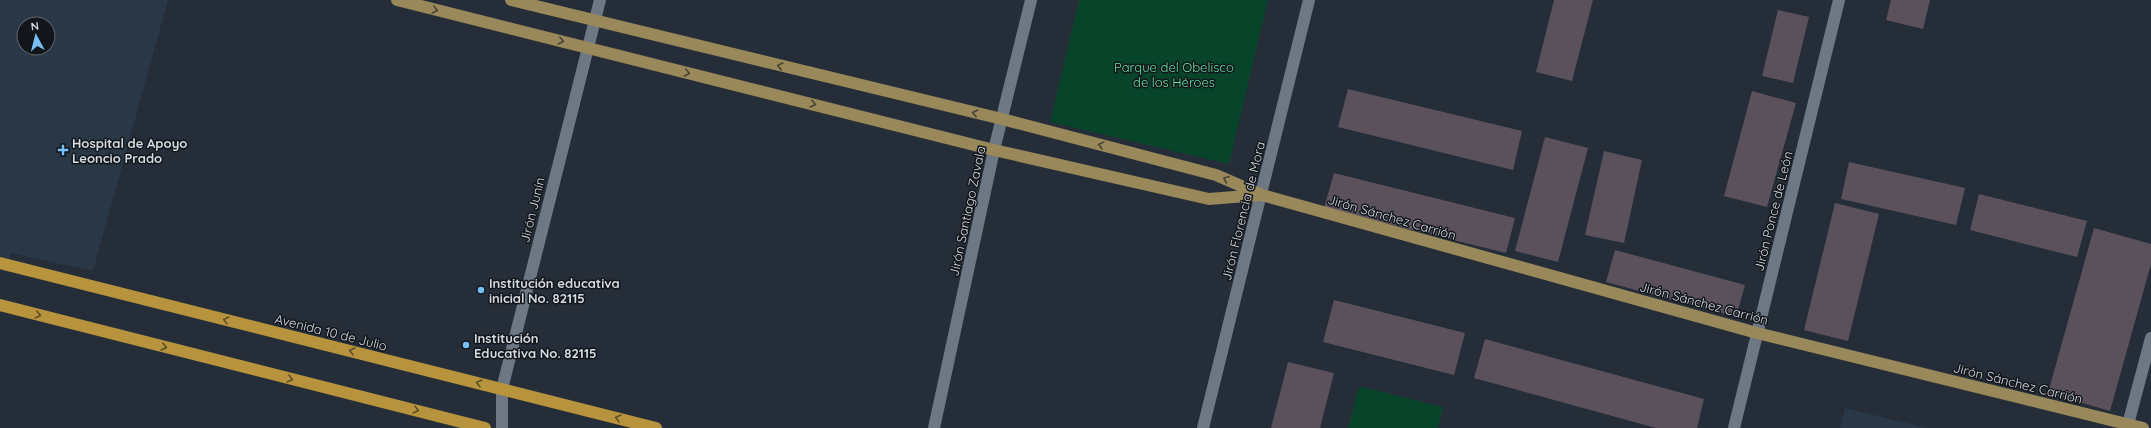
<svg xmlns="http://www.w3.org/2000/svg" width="2151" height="428" font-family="Quicksand,sans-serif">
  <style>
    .built { fill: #293746; fill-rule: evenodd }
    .green { fill: #084429 }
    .building { fill: #5a515d }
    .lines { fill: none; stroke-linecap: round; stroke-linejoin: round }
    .minor { stroke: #6d7884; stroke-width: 12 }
    .major { stroke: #998859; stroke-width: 12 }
    .highway { stroke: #b6933c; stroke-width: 12 }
    .oneway { stroke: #484434 }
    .oneway2 { stroke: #5c4e2a }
    .poi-dot { fill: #78bff7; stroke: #12161b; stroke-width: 1.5 }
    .labels { text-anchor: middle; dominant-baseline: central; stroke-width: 3; stroke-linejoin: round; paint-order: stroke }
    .park-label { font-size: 13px; fill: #67e2a2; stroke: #12161b }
    .poi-label { font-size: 13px; font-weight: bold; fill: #d5dbe2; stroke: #12161b; text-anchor: start }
    .street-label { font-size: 13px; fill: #d5dbe2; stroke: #12161b }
  </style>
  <rect width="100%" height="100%" fill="#252e38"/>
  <g class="built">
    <path d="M0 0H168L93 271 11 253 9 261 0 258ZM24 24H48V48H24Z"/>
    <path d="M1845 408 1927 428H1840Z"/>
  </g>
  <g class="green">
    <path d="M1079 0H1268L1229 164 1050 122Z"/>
    <path d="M1359 386 1443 407 1438 428H1348Z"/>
  </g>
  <g class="building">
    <path d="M1554 0H1593L1572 81 1536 72Z"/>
    <path d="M1891 0H1930L1923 29 1886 20Z"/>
    <path d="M1778 10 1809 17 1793 83 1762 76Z"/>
    <path d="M1348 89 1522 131 1513 170 1338 127Z"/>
    <path d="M1752 91 1796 103 1767 207 1724 196Z"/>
    <path d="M1545 137 1588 148 1558 262 1515 251Z"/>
    <path d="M1604 151 1642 160 1624 243 1585 235Z"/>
    <path d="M1849 162 1965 188 1956 225 1841 199Z"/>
    <path d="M1334 173 1515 218 1506 253 1324 208Z"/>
    <path d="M1979 194 2087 221 2077 257 1970 230Z"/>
    <path d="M1835 203 1879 214 1848 341 1804 330Z"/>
    <path d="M2094 228 2151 244V264L2110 411 2048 393Z"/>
    <path d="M1615 250 1745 285 1736 317 1606 282Z"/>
    <path d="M1334 300 1465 333 1454 375 1323 342Z"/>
    <path d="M1485 339 1704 399 1697 428H1656L1474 378Z"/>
    <path d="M1288 362 1334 373 1320 428H1271Z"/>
  </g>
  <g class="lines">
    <g class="minor">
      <path d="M502 428V389L600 0"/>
      <path d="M934 428 994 150 1031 0"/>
      <path d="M1203 428 1309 0"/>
      <path d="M1734 428 1839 0"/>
      <path d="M2127 428 2151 338"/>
    </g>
    <g class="major">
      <path d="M397 0 994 150 1209 199 1259 195"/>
      <path d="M511 0 1002 119 1216 175 1262 195 1757 333 2143 428"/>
    </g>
    <g class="highway">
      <path d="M0 263 656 428"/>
      <path d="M0 305 485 428"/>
    </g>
  </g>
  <defs><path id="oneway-chevron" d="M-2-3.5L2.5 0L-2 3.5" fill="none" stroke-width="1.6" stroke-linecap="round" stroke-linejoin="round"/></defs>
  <g class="oneway">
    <use href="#oneway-chevron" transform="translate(435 10) rotate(14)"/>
    <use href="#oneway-chevron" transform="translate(561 41) rotate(14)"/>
    <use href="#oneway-chevron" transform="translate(780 66) rotate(-167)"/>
    <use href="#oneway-chevron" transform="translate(687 73) rotate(14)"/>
    <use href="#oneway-chevron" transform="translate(813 104) rotate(14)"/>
    <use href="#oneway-chevron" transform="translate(975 113) rotate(-167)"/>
    <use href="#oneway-chevron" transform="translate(1101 145) rotate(-165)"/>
    <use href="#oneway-chevron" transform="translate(1226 179) rotate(-157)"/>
  </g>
  <g class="oneway2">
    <use href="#oneway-chevron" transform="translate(38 315) rotate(14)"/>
    <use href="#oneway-chevron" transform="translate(226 320) rotate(-166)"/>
    <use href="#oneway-chevron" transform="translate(164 347) rotate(14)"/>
    <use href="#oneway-chevron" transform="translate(352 351) rotate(-166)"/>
    <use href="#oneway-chevron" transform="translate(290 379) rotate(14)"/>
    <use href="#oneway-chevron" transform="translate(479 383) rotate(-166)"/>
    <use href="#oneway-chevron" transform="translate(416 410) rotate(14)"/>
    <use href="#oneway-chevron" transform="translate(618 418) rotate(-166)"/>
  </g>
  <g class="poi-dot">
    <path d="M61 144h4v4h4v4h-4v4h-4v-4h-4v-4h4z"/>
    <circle cx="481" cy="290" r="4"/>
    <circle cx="466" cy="345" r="4"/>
  </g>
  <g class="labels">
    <g class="park-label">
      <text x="1174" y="67">Parque del Obelisco<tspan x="1174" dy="15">de los Héroes</tspan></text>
    </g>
    <g class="poi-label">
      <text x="72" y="143">Hospital de Apoyo<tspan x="72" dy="15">Leoncio Prado</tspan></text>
      <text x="489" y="283">Institución educativa<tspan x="489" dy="15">inicial No. 82115</tspan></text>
      <text x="474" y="338">Institución<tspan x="474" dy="15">Educativa No. 82115</tspan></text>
    </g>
    <g class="street-label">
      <text transform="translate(532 210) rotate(-76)">Jirón Junín</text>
      <text transform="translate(967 211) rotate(-78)">Jirón Santiago Zavala</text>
      <text transform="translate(1243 211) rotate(-76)">Jirón Florencia de Mora</text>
      <text transform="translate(1773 211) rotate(-76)">Jirón Ponce de León</text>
      <text transform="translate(1392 217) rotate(16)">Jirón Sánchez Carrión</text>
      <text transform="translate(1704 303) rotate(15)">Jirón Sánchez Carrión</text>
      <text transform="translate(331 332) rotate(14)">Avenida 10 de Julio</text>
      <text transform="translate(2018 383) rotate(14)">Jirón Sánchez Carrión</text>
    </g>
  </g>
  <g transform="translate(36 36) rotate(353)"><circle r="19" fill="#12161b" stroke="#60656b"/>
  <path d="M0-3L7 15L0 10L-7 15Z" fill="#78bff7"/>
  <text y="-6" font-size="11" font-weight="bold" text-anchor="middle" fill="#d5dbe2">N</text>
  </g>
</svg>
